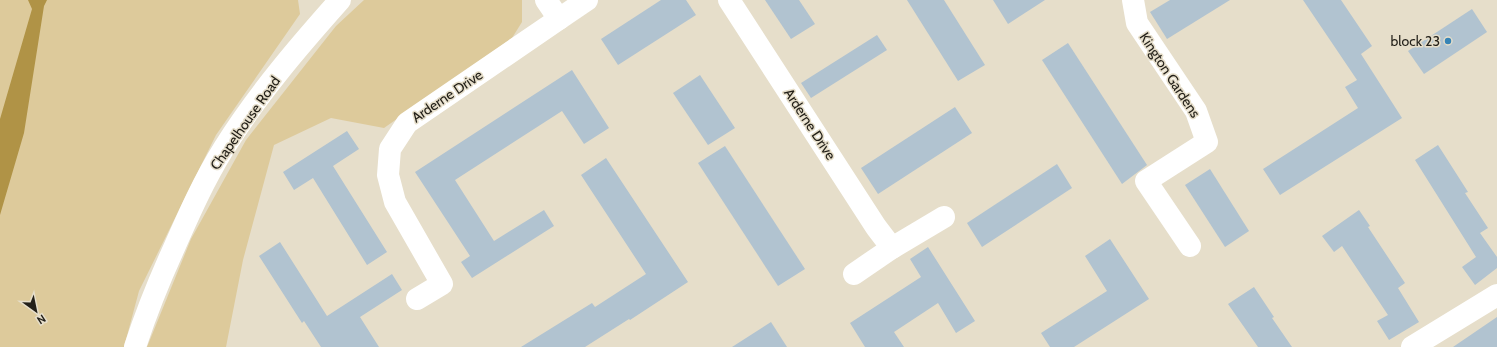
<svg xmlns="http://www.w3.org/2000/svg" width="1497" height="347" font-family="Cabin,sans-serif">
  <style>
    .green { fill: #ddca9b }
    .water { fill: #b09346 }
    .building { fill: #b1c3d0 }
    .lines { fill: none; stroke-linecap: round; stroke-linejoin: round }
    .minor { stroke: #fff; stroke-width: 22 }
    .poi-dot { fill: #3684b6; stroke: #e6deca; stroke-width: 1.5 }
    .labels { text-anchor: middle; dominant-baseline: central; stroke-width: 3; stroke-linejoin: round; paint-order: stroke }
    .poi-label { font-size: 14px; fill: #232019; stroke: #e6deca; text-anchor: end }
    .street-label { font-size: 14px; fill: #232019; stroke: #e6deca }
  </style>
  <rect width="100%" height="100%" fill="#e6deca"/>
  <g class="green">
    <path d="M0 0H298L300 14 216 135 139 291 124 347H0Z"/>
    <path d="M364 0H522V22L512 38 384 128 331 118 274 145 243 260 226 347H147L191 239 246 140 336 26Z"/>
  </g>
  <path class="water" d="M28 0H47L44 6 24 133 0 215V119L32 9Z"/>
  <g class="building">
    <path d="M661 0H686L696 15 618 65 601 39Z"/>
    <path d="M765 0H799L815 24 791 39Z"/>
    <path d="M907 0H944L985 65 958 81Z"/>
    <path d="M993 0H1045L1008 24Z"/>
    <path d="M1170 0H1230L1167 39 1150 12Z"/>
    <path d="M1303 0H1341L1372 46 1361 54 1402 118 1280 195 1263 169 1358 108 1345 87 1357 80Z"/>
    <path d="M1472 9 1487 32 1424 74 1408 51Z"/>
    <path d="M877 35 887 50 811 98 801 83Z"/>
    <path d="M1068 43 1147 165 1122 184 1042 60Z"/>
    <path d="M572 70 609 128 584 144 562 111 455 180 494 241 544 210 554 226 472 278 461 262 470 256 415 172Z"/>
    <path d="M700 75 735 128 708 145 673 93Z"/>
    <path d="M955 107 972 133 878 194 861 168Z"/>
    <path d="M347 131 359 149 333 166 387 252 367 265 313 178 294 190 283 172Z"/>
    <path d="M1438 145 1468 192 1465 193 1488 228 1480 233 1497 257V268L1475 285 1462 267 1476 257 1415 160Z"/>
    <path d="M725 146 805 269 778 286 698 163Z"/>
    <path d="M606 158 688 282 630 320 629 319 585 347H521L592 303 595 307 646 274 581 175Z"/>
    <path d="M1057 164 1072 188 982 247 967 223Z"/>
    <path d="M1210 169 1249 231 1225 247 1185 185Z"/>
    <path d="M1359 210 1370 226 1368 227 1405 283 1398 288 1419 322 1389 340 1377 321 1388 315 1342 246 1334 252 1322 236Z"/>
    <path d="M1110 239 1149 299 1074 347H1050L1041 333 1107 291 1085 256Z"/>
    <path d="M280 242 327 316 392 274 402 290 360 317 379 347H321L304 321 302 323 259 256Z"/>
    <path d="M928 247 975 321 956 333 938 303 894 332 904 347H865L850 323 921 277 910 259Z"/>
    <path d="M1254 287 1274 317 1272 318 1292 347H1258L1228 304Z"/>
    <path d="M1497 317V347H1453Z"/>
    <path d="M771 322 787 347H732Z"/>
  </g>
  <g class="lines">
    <g class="minor">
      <path d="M729 0 876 227 892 248"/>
      <path d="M1133 0 1137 23 1196 111 1207 142 1146 181 1190 246"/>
      <path d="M559 19 587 0"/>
      <path d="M854 274 892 248 944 217"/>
      <path d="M417 299 442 284 395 202 388 175 390 149 407 123 559 19 546 0"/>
      <path d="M135 347C146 313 159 281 174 248 189 214 204 180 224 148 257 95 299 46 340 0"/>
      <path d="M1412 347 1497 295"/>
    </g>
  </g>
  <circle class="poi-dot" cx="1448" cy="41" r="4"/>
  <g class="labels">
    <g class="poi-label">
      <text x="1440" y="41">block 23</text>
    </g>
    <g class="street-label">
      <text transform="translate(1170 75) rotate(57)">Kington Gardens</text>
      <text transform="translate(447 96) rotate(-34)">Arderne Drive</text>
      <text transform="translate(245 123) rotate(-55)">Chapelhouse Road</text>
      <text transform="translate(810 124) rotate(57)">Arderne Drive</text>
    </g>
  </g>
  <g transform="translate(36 311) rotate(147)" stroke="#e6deca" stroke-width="3" paint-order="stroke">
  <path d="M0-3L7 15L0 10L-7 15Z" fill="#232019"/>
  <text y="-6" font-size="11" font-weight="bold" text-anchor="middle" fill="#232019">N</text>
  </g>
</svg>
